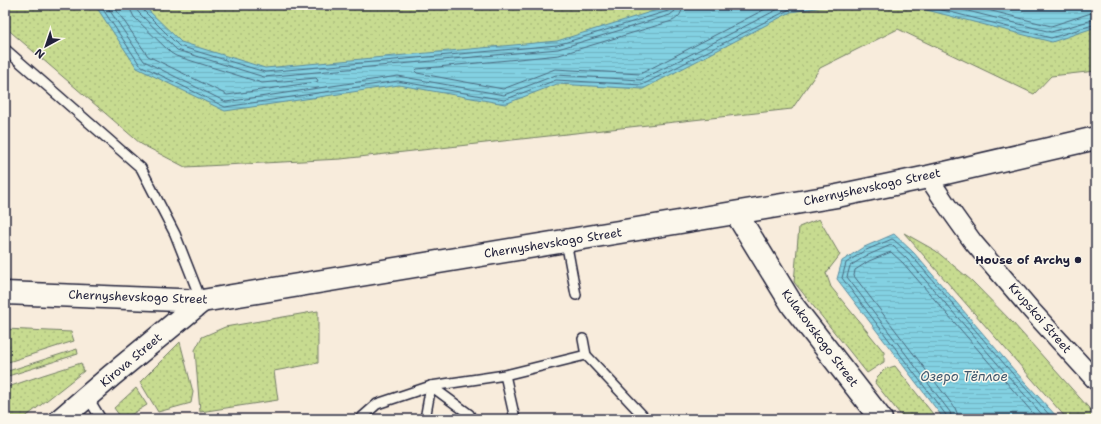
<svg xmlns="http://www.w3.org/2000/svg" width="1101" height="424" font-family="'Shantell Sans',sans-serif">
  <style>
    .grass { fill: url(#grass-dots); stroke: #747e66 }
    .water { fill: url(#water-rules); stroke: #5c8b9f }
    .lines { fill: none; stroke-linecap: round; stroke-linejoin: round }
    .shore { stroke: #49687e; stroke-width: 1 }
    .lane-casing { stroke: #22223b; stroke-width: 12 }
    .street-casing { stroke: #22223b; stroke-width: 21 }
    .secondary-casing { stroke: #22223b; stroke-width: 25 }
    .lane { stroke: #fbf7ec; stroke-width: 9 }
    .street { stroke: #fbf7ec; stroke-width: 18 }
    .secondary { stroke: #fbf7ec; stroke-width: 22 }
    .poi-dot { fill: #22223b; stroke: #fbf7ec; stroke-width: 1.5 }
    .labels { text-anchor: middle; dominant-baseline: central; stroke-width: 3; stroke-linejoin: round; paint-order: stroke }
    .street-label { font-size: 12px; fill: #22223b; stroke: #fbf7ec }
    .poi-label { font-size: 12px; font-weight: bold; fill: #22223b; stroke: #fbf7ec; text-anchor: end }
    .water-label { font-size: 13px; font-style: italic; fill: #3f576d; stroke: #fbf7ec }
  </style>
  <defs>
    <pattern id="grass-dots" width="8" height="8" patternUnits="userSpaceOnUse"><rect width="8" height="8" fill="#c7db90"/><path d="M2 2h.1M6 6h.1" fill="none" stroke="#abbc7d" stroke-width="1.8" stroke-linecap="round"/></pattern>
    <pattern id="water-rules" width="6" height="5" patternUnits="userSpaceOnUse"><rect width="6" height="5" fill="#83d1e2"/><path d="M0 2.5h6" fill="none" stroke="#71b3c3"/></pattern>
  </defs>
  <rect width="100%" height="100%" fill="#f8ecdc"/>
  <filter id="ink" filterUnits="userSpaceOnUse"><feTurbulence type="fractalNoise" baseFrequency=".025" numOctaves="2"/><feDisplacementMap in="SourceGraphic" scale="8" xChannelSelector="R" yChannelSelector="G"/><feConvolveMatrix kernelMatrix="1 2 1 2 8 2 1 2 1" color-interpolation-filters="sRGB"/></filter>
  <g filter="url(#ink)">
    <g class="grass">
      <path d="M5 5H1096V71L1051 76 1034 94 898 29 820 68 792 109 341 159 185 167 141 144 5 27Z"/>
      <path d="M819 219 840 255 826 273 831 287 884 352V362L867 373 794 282 799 227Z"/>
      <path d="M904 233 936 251 972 281 1013 323 1096 416V419H1067Z"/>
      <path d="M318 311V363L274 371 278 400 200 412 195 350 202 337 225 327Z"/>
      <path d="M5 329 71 332 74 341 5 363Z"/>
      <path d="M180 342 193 392 191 403 158 412 140 382Z"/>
      <path d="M77 349 78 354 5 377V372Z"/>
      <path d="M81 363 84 371 23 419H5V388L43 375Z"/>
      <path d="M895 366 937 419H904L875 383 877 377 885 369Z"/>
      <path d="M136 388 147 405 124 419H122L114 408Z"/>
    </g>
    <g class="water">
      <path d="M95 5H143L181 42 265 68 557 41 673 5H835L791 12 643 89 557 84 505 104 399 85 225 111 137 68Z"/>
      <path d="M907 5H1096V27L1052 42Z"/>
      <path d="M894 234 914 253 1015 371 1059 419H944L837 279 842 261 862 248Z"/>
    </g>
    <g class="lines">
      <g class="shore">
        <path d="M100 5 140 65 225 107 398 81 504 100 556 80 642 85 790 9 811 5"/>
        <path d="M106 5 144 61 226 102 398 76 504 95 556 75 641 80 786 5"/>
        <path d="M113 5 148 56 227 95 316 82 318 81 317 79 316 78 262 83 176 56 171 53 134 17 131 11 130 5"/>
        <path d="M136 5V9L139 13 177 50 264 77 558 49 670 15 675 11 676 5"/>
        <path d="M141 5 142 9 179 46 265 72 557 45 668 11 671 9V5"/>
        <path d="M683 5C682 13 679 18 672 21L559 55 417 69 415 71 417 73 503 89 555 69 640 74 773 5"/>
        <path d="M923 5 1051 38 1096 24"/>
        <path d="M944 5 1051 32 1096 19"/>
        <path d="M968 5 1051 26 1091 13H1096"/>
        <path d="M947 419 946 415 842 278 846 263 864 251 892 239 894 240 911 255 1012 373 1053 419"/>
        <path d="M952 419 950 412 847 277 850 266 866 256 891 245 893 246 907 259 1009 377 1046 419"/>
        <path d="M958 419 957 413 955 408 854 276 855 270 869 261 891 252 903 263 1038 419"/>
      </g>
      <defs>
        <g id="lane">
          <path d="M5 49 141 168 175 234 201 300"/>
          <path d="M566 241 576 295"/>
          <path d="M583 339 586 355 646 419"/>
          <path d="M505 375 586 355"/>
          <path d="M431 386 469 414 472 419"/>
          <path d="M87 396 101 419"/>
          <path d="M360 419 377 404 431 386 505 375 515 419"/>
          <path d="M425 419 431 386"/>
        </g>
        <path id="street" d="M928 177 948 207 973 242 1032 311 1096 381"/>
        <g id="secondary">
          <path d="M736 213 793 306 881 419"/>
          <path d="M5 293 202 301 837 196 928 177 1096 138"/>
          <path d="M61 419 111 376 202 301"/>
        </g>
      </defs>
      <use href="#lane" class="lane-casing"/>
      <use href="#street" class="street-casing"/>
      <use href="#secondary" class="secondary-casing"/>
      <use href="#lane" class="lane"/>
      <use href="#street" class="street"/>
      <use href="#secondary" class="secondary"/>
    </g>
  </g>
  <circle class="poi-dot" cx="1078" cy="260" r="4"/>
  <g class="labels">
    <g class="street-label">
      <text transform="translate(872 187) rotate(-12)">Chernyshevskogo Street</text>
      <text transform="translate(553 243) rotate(-9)">Chernyshevskogo Street</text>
      <text transform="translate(138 297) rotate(2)">Chernyshevskogo Street</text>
      <text transform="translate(1040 318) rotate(49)">Krupskoi Street</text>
      <text transform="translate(820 338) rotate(53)">Kulakovskogo Street</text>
      <text transform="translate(131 360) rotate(-40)">Kirova Street</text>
    </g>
    <g class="poi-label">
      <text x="1070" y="260">House of Archy</text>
    </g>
    <g class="water-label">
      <text x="964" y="376">Озеро Тёплое</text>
    </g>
  </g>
  <rect width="1101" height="424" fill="none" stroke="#fbf7ec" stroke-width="20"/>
  <rect x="10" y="10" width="1081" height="404" fill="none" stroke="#22223b" stroke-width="1.5" filter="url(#ink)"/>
  <g transform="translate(46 46) rotate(220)" stroke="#fbf7ec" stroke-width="3" paint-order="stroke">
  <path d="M0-3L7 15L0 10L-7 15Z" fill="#22223b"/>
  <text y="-6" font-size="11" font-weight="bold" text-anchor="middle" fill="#22223b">N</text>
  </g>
</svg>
